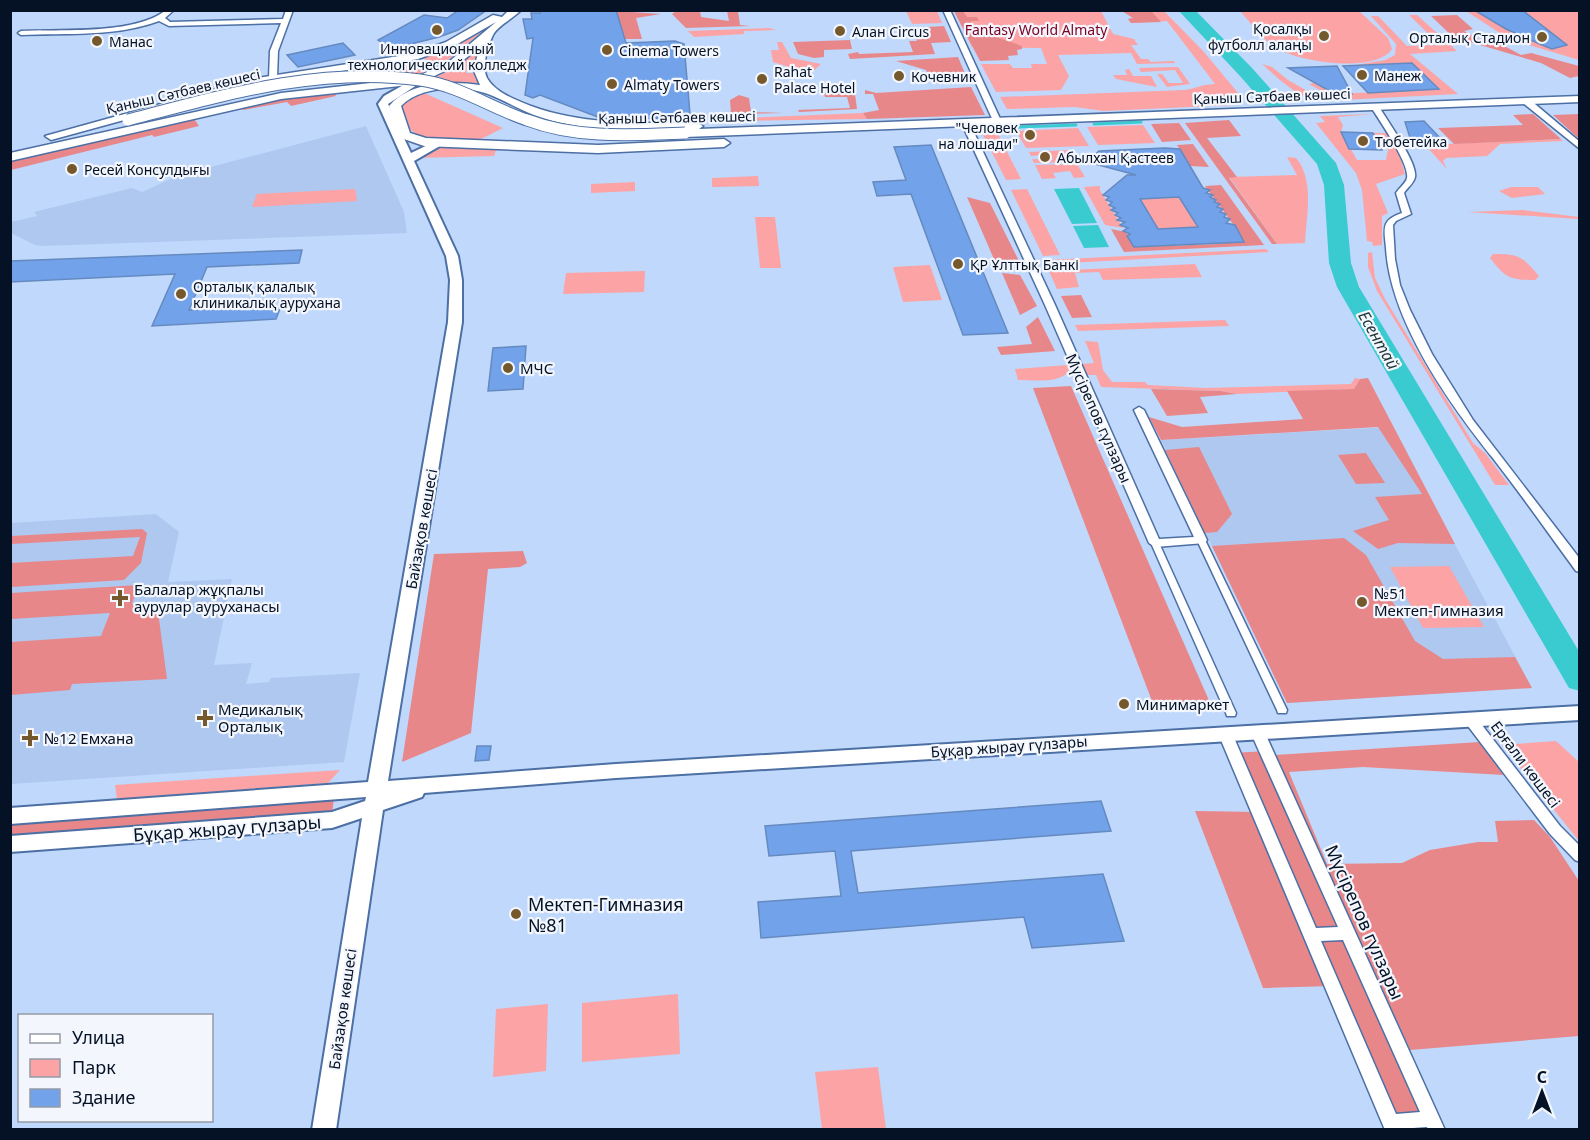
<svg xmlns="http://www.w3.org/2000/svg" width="1590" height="1140" font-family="'Noto Sans',sans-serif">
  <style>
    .built { fill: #afc8ef }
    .green { fill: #fca3a5 }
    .forest { fill: #e7878a }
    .water { fill: #39cbcf }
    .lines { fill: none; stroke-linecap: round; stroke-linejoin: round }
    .stream { stroke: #39cbcf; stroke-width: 3 }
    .river { fill: #39cbcf; fill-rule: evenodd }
    .building { fill: #72a2ea; stroke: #658ac0; stroke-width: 1.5; fill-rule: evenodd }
    .pedestrian-casing { stroke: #4c6fa4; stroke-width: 3 }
    .minor-casing { stroke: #4c6fa4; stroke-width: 3 }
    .tertiary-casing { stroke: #4c6fa4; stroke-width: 4 }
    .secondary-casing { stroke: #4c6fa4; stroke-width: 3 }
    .pedestrian { fill: #fff; fill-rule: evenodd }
    .minor { fill: #fff; fill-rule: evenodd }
    .tertiary { fill: #fff; fill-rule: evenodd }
    .secondary { fill: #fff; fill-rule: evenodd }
    .secondary-bridge-casing { stroke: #4c6fa4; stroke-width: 13; stroke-linecap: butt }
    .secondary-bridge { stroke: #fff; stroke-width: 11 }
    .poi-dot { fill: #75592c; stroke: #f3f7fd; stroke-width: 2 }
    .labels { text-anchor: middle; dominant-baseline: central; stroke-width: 4.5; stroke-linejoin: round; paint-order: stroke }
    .far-poi-label { font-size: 14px; fill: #051226; stroke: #f3f7fd; text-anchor: start }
    .far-park-label { font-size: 14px; fill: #7c0120; stroke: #f3f7fd }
    .far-street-label { font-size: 14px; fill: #051226; stroke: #f3f7fd }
    .poi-label { font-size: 15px; fill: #051226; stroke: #f3f7fd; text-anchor: start }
    .street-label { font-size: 15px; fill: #051226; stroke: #f3f7fd }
    .water-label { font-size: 16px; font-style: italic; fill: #1c3334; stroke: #f3f7fd }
    .near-street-label { font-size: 18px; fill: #051226; stroke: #f3f7fd }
    .near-poi-label { font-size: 18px; fill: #051226; stroke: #f3f7fd; text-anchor: start }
  </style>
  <rect width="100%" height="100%" fill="#c0d8fb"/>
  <g class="built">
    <path d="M366 126 404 212 407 233 44 246 35 245 11 233V222L37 216 34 212 132 188 142 192 177 176Z"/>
    <path d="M1392 427 1532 688 1287 703 1161 440Z"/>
    <path d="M156 514 179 532 168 582 232 579 214 665 252 663 246 684 269 682 271 678 360 673 344 762 11 784V523Z"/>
  </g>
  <g class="green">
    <path d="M1163 10 1204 52 1243 99H1230L1233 105 1104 111 1075 107 1007 109 1000 97 1185 90C1197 88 1204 84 1215 84L1167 21 1131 23 1128 19 1133 18 1122 11Z"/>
    <path d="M906 11H937L942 23 912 24Z"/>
    <path d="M954 11H1101L1113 34 1134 39 1138 45H1131L1141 59H1148L1151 62 1174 61 1175 63 1137 64 1131 53 1058 55 1069 76 1061 90 996 92 981 64H1010L1013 68H1032L1031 64H1047L1041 48 972 47Z"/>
    <path d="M1240 11H1359L1388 38 1392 49C1375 74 1299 62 1276 48 1262 39 1251 23 1240 11Z"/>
    <path d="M1466 11H1579V60L1509 39Z"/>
    <path d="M1409 15H1417L1457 51 1410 54 1458 94 1342 100 1336 99 1309 84 1314 83 1335 94 1438 89 1412 63 1356 65 1385 60 1395 55 1396 44 1371 16H1378L1407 46 1440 45Z"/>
    <path d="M496 20 439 67 434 61 418 58Z"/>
    <path d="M769 28 776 30 744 31V34L694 37 688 31Z"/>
    <path d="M777 42H782L791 58 821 64 811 73 801 74V71L773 62 771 50H779Z"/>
    <path d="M482 46 475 65 467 68 466 73H476L481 84 451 83 433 79 458 65Z"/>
    <path d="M410 61 429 65 428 71 422 77 309 76Z"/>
    <path d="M1262 64 1272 67 1288 80 1325 101C1302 102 1279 79 1262 64Z"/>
    <path d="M1178 67 1190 84 1167 87 1157 74H1162L1169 83H1183L1175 70 1141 72 1139 68Z"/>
    <path d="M1129 69 1133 76H1151L1157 87 1116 79 1113 75H1127L1125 70Z"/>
    <path d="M424 93 503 128C494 132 483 139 473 142 448 148 396 139 401 104Z"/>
    <path d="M863 113 867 119 721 121V119Z"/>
    <path d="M1374 114 1338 117 1343 125 1341 132 1357 160H1386L1388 150 1373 133H1387L1400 156 1405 174 1376 184 1388 213 1382 216V245L1373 246 1372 242 1367 241 1362 190 1356 173 1316 123 1325 122 1320 116Z"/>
    <path d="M1143 125 1155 143 1098 145 1087 127Z"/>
    <path d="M1078 128 1089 146 1026 148 1016 131Z"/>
    <path d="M997 132 1021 179 1006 180 982 133Z"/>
    <path d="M1561 139 1563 141 1500 144 1487 156 1446 158 1443 161 1447 169 1425 145Z"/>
    <path d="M450 146 497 147 494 156 416 158 437 148Z"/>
    <path d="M1069 150 1076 162 1034 163 1032 159 1053 160 1050 154 1031 156 1029 152Z"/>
    <path d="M1287 157 1296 158C1315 180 1306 216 1305 243L1277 244 1229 177 1297 175Z"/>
    <path d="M1077 164 1085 177 1074 178 1070 171 1053 173 1056 178 1042 179 1035 165Z"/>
    <path d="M758 176 759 186 712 187V178Z"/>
    <path d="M635 182V191L591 193V184Z"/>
    <path d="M1100 186V190L1123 228 1105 225 1084 187Z"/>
    <path d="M1511 187H1538L1545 194 1512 198 1499 191Z"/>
    <path d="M355 189 357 201 252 207 257 194Z"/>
    <path d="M1027 189 1060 255 1043 256 1011 190Z"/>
    <path d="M1179 197 1198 227 1158 229 1140 199Z"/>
    <path d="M1523 210 1579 217V219L1468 212Z"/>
    <path d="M755 217H775L781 268H760Z"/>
    <path d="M1266 249 1269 252 1050 264 1048 260Z"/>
    <path d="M1372 252 1375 278 1385 299 1473 443 1485 453 1509 485H1495L1377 291 1368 267V253Z"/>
    <path d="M1493 254C1519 254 1522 256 1539 276L1535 280C1509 280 1506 278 1490 258Z"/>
    <path d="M1195 264 1202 277 1103 280 1099 272 1075 273 1079 287 1057 289 1049 271Z"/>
    <path d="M930 265 942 300 903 302 893 267Z"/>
    <path d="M645 271 644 292 563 294 566 273Z"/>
    <path d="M1225 320 1229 326 1078 331 1075 325Z"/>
    <path d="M1085 341 1098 342 1103 370 1112 382H1145L1148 385 1205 388 1351 384 1355 378 1360 379 1354 389 1237 394 1221 391 1101 387 1096 375H1086L1081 364 1094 363Z"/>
    <path d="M1068 365 1069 371C1059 384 1034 380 1018 380L1015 369Z"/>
    <path d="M1449 566 1484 627 1423 628 1390 567Z"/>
    <path d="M1556 741 1579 762V841L1502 745Z"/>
    <path d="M340 770 328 783 117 799 115 785Z"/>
    <path d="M678 994 680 1054 582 1062V1003Z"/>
    <path d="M548 1004 546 1071 493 1077 496 1009Z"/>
    <path d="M878 1067 886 1129H822L815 1072Z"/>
  </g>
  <g class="forest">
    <path d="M678 10 700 11 701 17 729 21 727 11H738L740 25 750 26 686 28 672 14Z"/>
    <path d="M616 11 661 14 636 18 642 39H625Z"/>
    <path d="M954 11H963L967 17H977L979 21H971L977 35 983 34 980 28H997L999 33 993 36 1022 46V49L1017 50 1018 55 1008 56 1009 60 980 61Z"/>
    <path d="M1122 11H1151L1161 22 1131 23 1128 19 1133 18Z"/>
    <path d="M1457 15 1473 29 1464 31 1486 43 1497 42 1521 55 1531 53 1579 66V76L1570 78 1541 63 1453 37 1431 16Z"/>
    <path d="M944 26 951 42 931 43 935 54 850 59 848 54 858 52 859 54 913 52 909 41H917L912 28Z"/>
    <path d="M850 40 852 49 824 50V57L814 58 798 54 793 42Z"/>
    <path d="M958 57 969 83 936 84 926 70 896 61Z"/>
    <path d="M971 87 985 115 867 119 863 113 879 110 873 94H865V90L876 93Z"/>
    <path d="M829 89 855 94 857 109 799 112 798 110 850 108 847 97H825L824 94Z"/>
    <path d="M333 91 336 96 291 106 287 102 243 110 240 106Z"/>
    <path d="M739 95 749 98 751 112 784 113 731 114 730 100Z"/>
    <path d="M1533 114 1561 139 1454 144 1438 128 1523 125 1513 115Z"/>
    <path d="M1579 114V139L1553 115Z"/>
    <path d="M193 117 199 126 154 137 152 135 11 170V159Z"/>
    <path d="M1229 120 1241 136 1207 138 1237 177 1229 178 1277 244H1272L1185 123Z"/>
    <path d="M1179 123 1191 140 1162 142 1151 124Z"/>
    <path d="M1193 144 1209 167 1190 166 1177 145Z"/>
    <path d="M1221 185 1264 245 1124 252 1111 229 1126 232 1135 247 1220 244 1238 231 1205 186Z"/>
    <path d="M967 197 990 203 1021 265 997 266Z"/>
    <path d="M1002 273 1020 275 1037 306 1020 315Z"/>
    <path d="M1081 295 1092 317 1072 318 1061 296Z"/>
    <path d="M1038 317 1055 351 1001 355 997 347 1032 344 1026 327Z"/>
    <path d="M1368 378 1455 544 1398 543 1378 549 1353 531 1389 520 1375 497 1422 494 1378 427 1161 440 1149 417 1182 427 1303 419 1287 391 1354 389 1360 379Z"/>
    <path d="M1071 386 1211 705 1155 709 1033 388Z"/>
    <path d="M1151 389 1221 391 1237 394 1200 397 1208 413 1167 416Z"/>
    <path d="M1199 447 1232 514 1217 532 1205 533 1165 450Z"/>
    <path d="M1366 453 1385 483 1356 484 1338 455Z"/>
    <path d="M142 529 147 533 141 563 124 580 11 587V563L133 556 140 537 11 544V536Z"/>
    <path d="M1344 538 1366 555 1415 641 1443 659 1515 657 1532 688 1287 703 1212 546Z"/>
    <path d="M523 551 527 563 520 567 488 569 471 733 402 762 434 554Z"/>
    <path d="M138 585 132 604H157L167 679 72 684 70 690 11 695V642L101 636 110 613 11 619V593Z"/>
    <path d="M1480 742 1504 775 1363 767 1289 772 1327 864 1402 863 1430 850 1478 842H1498L1495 821 1534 820 1550 837 1579 881V1036L1410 1050 1275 755Z"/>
    <path d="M1266 751 1437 1129H1394L1333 986 1263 988 1195 811 1258 812 1233 753Z"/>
    <path d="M334 799 332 813 11 838V823Z"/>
  </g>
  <g class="water">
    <path d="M1079 188 1097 223 1072 224 1054 189Z"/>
    <path d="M1098 225 1109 247 1084 248 1073 226Z"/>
  </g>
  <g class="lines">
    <g class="stream">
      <path d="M1094 124 1141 122"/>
      <path d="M1017 127 1076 125"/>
    </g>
    <path class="river" d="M1178 10H1195L1252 68 1336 163 1344 185 1351 263 1359 287 1580 653V691L1569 688 1337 287 1329 263 1324 185 1317 164 1240 76Z"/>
  </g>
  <g class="building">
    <path d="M459 10H487L458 30 439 37 391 49 378 40 424 15 447 18Z"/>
    <path d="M539 10H616L626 43 675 41 684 44 690 114 680 118 603 119 540 95 533 98 525 95 533 38 527 39 523 19H532L531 13H540Z"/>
    <path d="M1474 10H1522L1567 45 1552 49 1542 45 1506 29Z"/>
    <path d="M343 43 355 55 298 67 287 55Z"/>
    <path d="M1412 63 1439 89 1368 93 1343 66Z"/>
    <path d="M1337 66 1352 94H1335L1288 68Z"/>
    <path d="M1424 121 1442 140 1411 141 1405 122Z"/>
    <path d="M1341 132 1373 133 1382 150 1349 149Z"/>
    <path d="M931 145 1008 333 963 335 911 194 877 196 873 182 906 180 894 147Z"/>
    <path d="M1165 148 1180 149 1203 188 1210 190 1206 193 1213 195 1210 197 1216 200 1214 202 1220 204 1217 207 1223 209 1220 212 1226 214 1224 217 1230 219 1226 223 1235 225 1244 242 1134 247 1127 236 1130 234 1123 231 1128 228 1120 225 1125 222 1117 220 1121 218 1115 215 1118 213 1111 210 1115 208 1109 205 1112 202 1106 200 1109 197 1103 195 1127 175H1136L1087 162 1099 151ZM1179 197 1198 227 1158 229 1140 199Z"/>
    <path d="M302 250 299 263 207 267 189 310 281 306 276 319 152 326 175 274 10 282V261Z"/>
    <path d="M526 346 523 389 488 391 493 348Z"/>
    <path d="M477 746H491L489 760 475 761Z"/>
    <path d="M1101 801 1111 831 851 851 858 893 1103 874 1124 941 1032 948 1024 917 761 938 758 902 841 896 835 851 769 856 765 826Z"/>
  </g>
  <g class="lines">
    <defs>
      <g id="pedestrian">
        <path d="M1201 537 1205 540 1287 710 1286 713H1278L1277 710 1197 540Z"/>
        <path d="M1155 540 1159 543 1236 713 1235 716H1227L1226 713 1151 543Z"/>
      </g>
      <g id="minor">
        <path d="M166 10H174L165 18 170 22 283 19 286 10H293L278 51 277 78 273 80 269 78 270 51 281 23 169 26 159 21C116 37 67 33 21 35L18 33 21 31C60 29 136 35 166 10Z"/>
        <path d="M943 10H950L1002 123 1001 125 994 123Z"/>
        <path d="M1523 99H1529L1580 142V149L1523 103Z"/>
        <path d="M1372 105H1378C1386 119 1418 163 1415 177 1414 183 1407 188 1404 193L1411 214 1396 221 1393 225 1395 259 1400 285 1410 310 1432 354 1473 420 1580 559V572L1576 571C1548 533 1521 494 1492 457 1448 402 1390 320 1386 248 1384 228 1381 220 1402 213L1396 193C1399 188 1406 183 1407 178 1410 164 1379 120 1371 107Z"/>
        <path d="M963 122 970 124 1055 305 1159 539 1194 537 1134 410 1139 407 1144 410 1207 540 1205 543 1155 547 1149 543 1045 305 962 124Z"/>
        <path d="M1470 714 1475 716 1560 826 1580 846V862L1575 860 1550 834 1465 722 1463 719 1465 716Z"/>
        <path d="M1257 726 1262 727 1264 731 1445 1130H1428L1427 1127 1385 1130 1218 733 1220 729H1230L1232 733 1316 928 1338 927 1250 731 1252 727ZM1343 940 1420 1112 1396 1114 1321 941Z"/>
      </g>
      <path id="tertiary" d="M414 79 423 81 388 104 411 153 436 141 445 143 414 161 458 256 462 280V322L388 781 616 764 1580 706V720L616 778 424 793 422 797 383 810 336 1130H312L362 818 332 828 10 852V836L332 812 365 801 366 797 10 824V808L368 782 448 322 450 280 446 256 378 104 384 96Z"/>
      <path id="secondary" d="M509 10H521C514 18 497 26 493 35 488 45 481 66 487 78 492 87 503 94 512 98 571 126 634 123 697 123L703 126 699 129 1580 96V102L685 137 679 133 684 130C651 130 617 132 583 127 567 124 550 121 534 115 518 109 504 100 488 94 463 85 420 86 401 106L410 133 426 138 598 145 724 139 730 143 724 147 598 153 424 146 401 138 389 106 391 104C412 81 452 81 480 85L474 71 479 47 459 64 418 84 281 99 10 161V153L281 93 415 78 451 60 496 22 454 46 418 59 252 85 51 140 45 136 251 79 412 54 446 42 493 15 502 17Z"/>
    </defs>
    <use href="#pedestrian" class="pedestrian-casing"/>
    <use href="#minor" class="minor-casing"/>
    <use href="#tertiary" class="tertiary-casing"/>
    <use href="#secondary" class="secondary-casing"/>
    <use href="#pedestrian" class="pedestrian"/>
    <use href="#minor" class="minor"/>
    <use href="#tertiary" class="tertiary"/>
    <use href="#secondary" class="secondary"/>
    <defs>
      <path id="secondary-bridge" d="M128 120C223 95 321 66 420 80 458 85 491 108 527 120 577 139 632 135 685 133"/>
    </defs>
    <use href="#secondary-bridge" class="secondary-bridge-casing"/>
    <use href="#secondary-bridge" class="secondary-bridge"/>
  </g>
  <g class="poi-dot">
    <circle cx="437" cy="30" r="6"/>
    <circle cx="840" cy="31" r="6"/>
    <circle cx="1324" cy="36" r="6"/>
    <circle cx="1542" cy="37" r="6"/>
    <circle cx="97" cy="41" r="6"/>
    <circle cx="607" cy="50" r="6"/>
    <circle cx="1362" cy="75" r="6"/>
    <circle cx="899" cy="76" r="6"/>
    <circle cx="762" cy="79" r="6"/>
    <circle cx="612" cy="84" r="6"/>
    <circle cx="1030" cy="135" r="6"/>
    <circle cx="1363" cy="141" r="6"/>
    <circle cx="1045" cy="157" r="6"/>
    <circle cx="72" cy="169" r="6"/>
    <circle cx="958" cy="264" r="6"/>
    <circle cx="181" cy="294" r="6"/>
    <circle cx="508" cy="368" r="6"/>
    <path d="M117 589h6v6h6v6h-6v6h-6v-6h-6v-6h6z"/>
    <circle cx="1362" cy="602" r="6"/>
    <circle cx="1124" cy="704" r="6"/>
    <path d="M202 709h6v6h6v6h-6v6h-6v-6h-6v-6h6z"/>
    <path d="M27 729h6v6h6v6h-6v6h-6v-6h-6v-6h6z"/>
    <circle cx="516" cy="914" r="6"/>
  </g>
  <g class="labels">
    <g class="far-poi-label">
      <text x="1312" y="28" text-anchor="end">Қосалқы<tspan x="1312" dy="16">футболл алаңы</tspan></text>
      <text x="852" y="31">Алан Circus</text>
      <text x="1530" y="37" text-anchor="end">Орталық Стадион</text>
      <text x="109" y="41">Манас</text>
      <text x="437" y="48" text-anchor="middle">Инновационный<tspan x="437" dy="16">технологический колледж</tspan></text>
      <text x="619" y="50">Cinema Towers</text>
      <text x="774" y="71">Rahat<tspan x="774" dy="16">Palace Hotel</tspan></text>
      <text x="1374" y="75">Манеж</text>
      <text x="911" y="76">Кочевник</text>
      <text x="624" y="84">Almaty Towers</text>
      <text x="1018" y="127" text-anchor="end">"Человек<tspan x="1018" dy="16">на лошади"</tspan></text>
      <text x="1375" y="141">Тюбетейка</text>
      <text x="1057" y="157">Абылхан Қастеев</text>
      <text x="84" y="169">Ресей Консулдығы</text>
      <text x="970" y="264">ҚР Ұлттық Банкі</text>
      <text x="193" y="286">Орталық қалалық<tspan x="193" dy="16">клиникалық аурухана</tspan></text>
    </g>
    <g class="far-park-label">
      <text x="1036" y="29">Fantasy World Almaty</text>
    </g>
    <g class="far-street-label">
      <text transform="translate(183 91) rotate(-13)">Қаныш Сәтбаев көшесі</text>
      <text transform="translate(1272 96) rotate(-2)">Қаныш Сәтбаев көшесі</text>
      <text transform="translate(677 117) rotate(-1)">Қаныш Сәтбаев көшесі</text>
    </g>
    <g class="poi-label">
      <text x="520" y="368">МЧС</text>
      <text x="134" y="589">Балалар жұқпалы<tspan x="134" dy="17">аурулар ауруханасы</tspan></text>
      <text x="1374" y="593">№51<tspan x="1374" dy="17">Мектеп-Гимназия</tspan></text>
      <text x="1136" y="704">Минимаркет</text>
      <text x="218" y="709">Медикалық<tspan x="218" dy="17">Орталық</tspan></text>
      <text x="44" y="738">№12 Емхана</text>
    </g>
    <g class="street-label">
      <text transform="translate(1099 418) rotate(66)">Мүсірепов гүлзары</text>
      <text transform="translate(421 529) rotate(-80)">Байзақов көшесі</text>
      <text transform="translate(1009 746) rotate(-4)">Бұқар жырау гүлзары</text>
      <text transform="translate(1526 764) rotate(53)">Ерғали көшесі</text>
      <text transform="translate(342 1009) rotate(-82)">Байзақов көшесі</text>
    </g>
    <g class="water-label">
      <text transform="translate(1379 340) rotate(60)">Есентай</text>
    </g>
    <g class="near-street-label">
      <text transform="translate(227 828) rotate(-4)">Бұқар жырау гүлзары</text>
      <text transform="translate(1365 922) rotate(66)">Мүсірепов гүлзары</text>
    </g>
    <g class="near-poi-label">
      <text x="528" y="904">Мектеп-Гимназия<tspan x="528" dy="21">№81</tspan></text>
    </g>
  </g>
  <rect width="1590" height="1140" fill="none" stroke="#051226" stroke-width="24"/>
  <rect x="18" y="1014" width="195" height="108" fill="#f3f7fd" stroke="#949ba7" stroke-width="1.5"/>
  <rect x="30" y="1034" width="30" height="9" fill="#ffffff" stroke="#949ba7" stroke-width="1.5"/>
  <text x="72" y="1044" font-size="18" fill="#051226">Улица</text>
  <rect x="30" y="1059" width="30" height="18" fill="#fca3a5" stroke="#949ba7" stroke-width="1.5"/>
  <text x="72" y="1074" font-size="18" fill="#051226">Парк</text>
  <rect x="30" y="1089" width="30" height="18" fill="#72a2ea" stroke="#949ba7" stroke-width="1.5"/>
  <text x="72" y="1104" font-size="18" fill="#051226">Здание</text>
  <g transform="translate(1542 1092)" stroke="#f3f7fd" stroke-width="4.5" paint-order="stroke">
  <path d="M0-4.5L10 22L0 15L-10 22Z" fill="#051226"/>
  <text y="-9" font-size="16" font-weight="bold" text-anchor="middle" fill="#051226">С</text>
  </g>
</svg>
